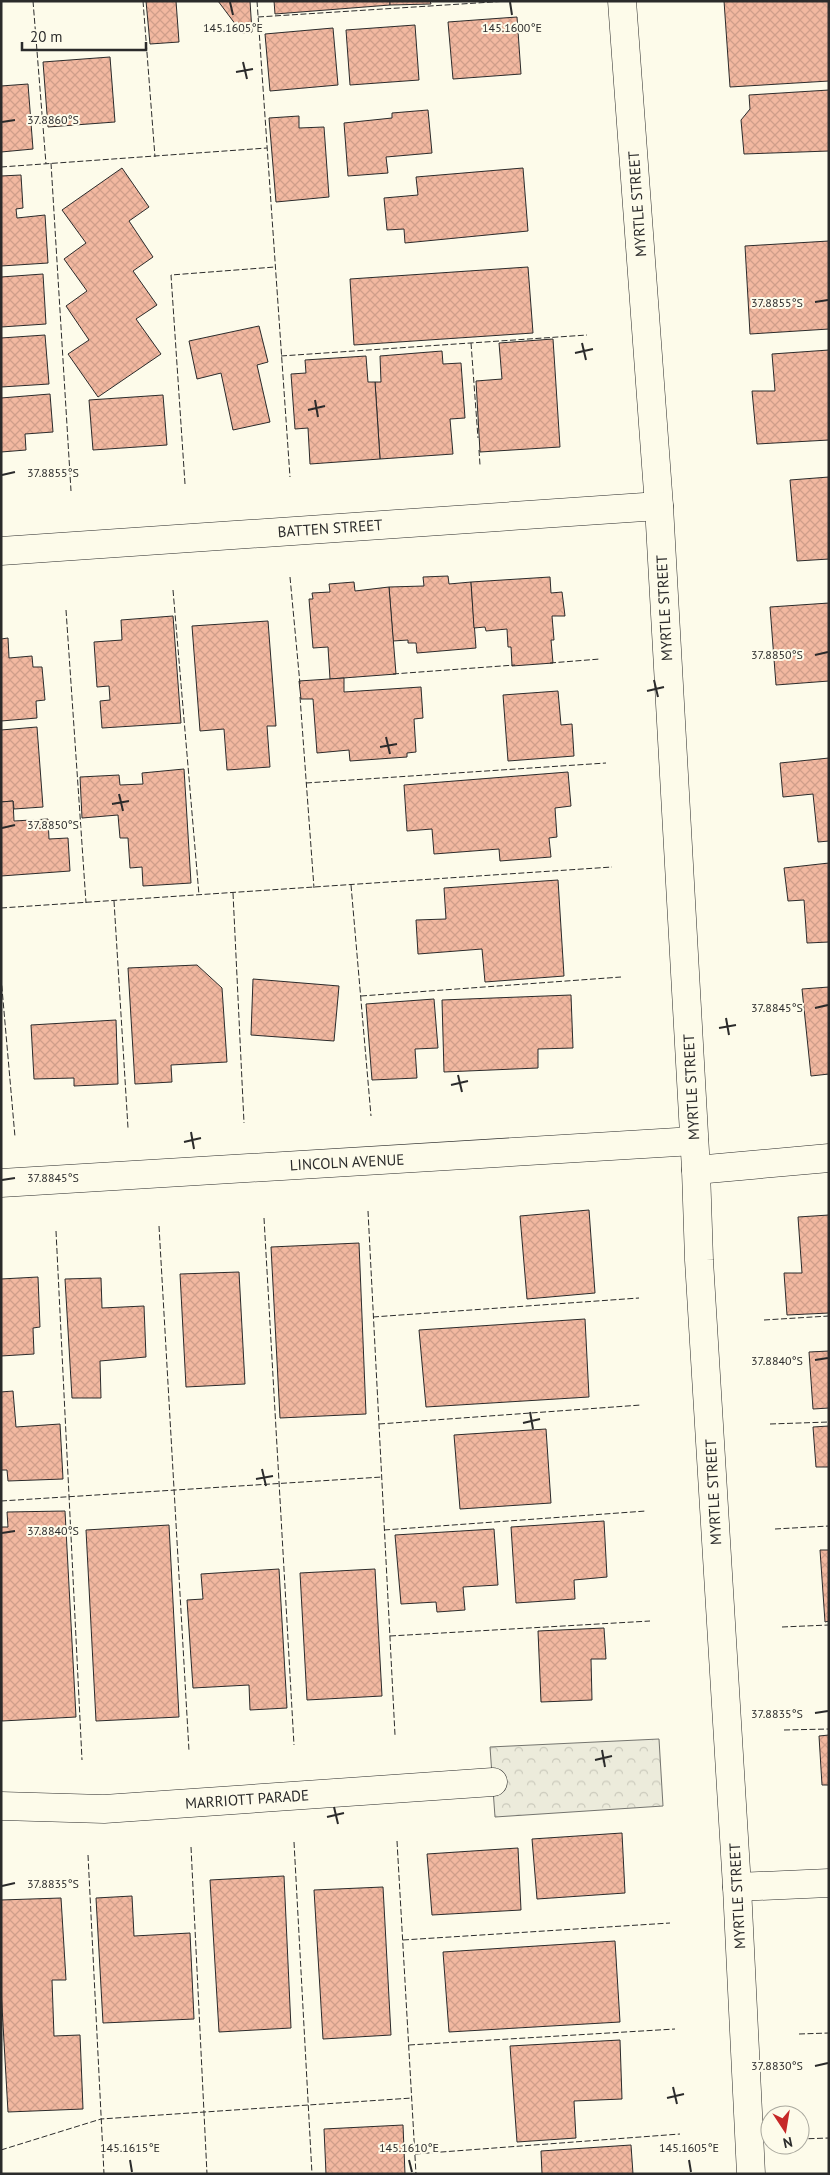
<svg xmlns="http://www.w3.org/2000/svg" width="830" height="2175" font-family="'PT Sans',sans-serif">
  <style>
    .forest { fill: url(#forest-crowns); stroke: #74746e }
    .building { fill: url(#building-cross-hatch); stroke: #2b2b2b }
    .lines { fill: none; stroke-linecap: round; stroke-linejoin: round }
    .street-casing { stroke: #2b2b2b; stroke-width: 29 }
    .street { stroke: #fdfbea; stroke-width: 28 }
    .fence { stroke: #2b2b2b; stroke-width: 1; stroke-dasharray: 6 2.5; stroke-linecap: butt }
    .ticks { fill: none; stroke: #2b2b2b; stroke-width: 2 }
    .labels { text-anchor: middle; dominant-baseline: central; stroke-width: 4; stroke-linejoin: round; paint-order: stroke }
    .street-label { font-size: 15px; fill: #2b2b2b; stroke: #fdfbea }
    .ticks-label { font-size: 12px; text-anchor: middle; fill: #2b2b2b; stroke: #fdfbea; stroke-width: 4; stroke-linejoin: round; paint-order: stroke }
  </style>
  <defs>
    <pattern id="forest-crowns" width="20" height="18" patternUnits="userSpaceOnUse" patternTransform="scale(1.25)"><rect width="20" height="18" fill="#ecebdb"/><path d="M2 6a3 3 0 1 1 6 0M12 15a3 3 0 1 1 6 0" fill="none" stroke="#cbcabc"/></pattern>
    <pattern id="building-cross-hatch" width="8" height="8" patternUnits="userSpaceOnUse" patternTransform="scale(1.25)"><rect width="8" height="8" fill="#f2b8a0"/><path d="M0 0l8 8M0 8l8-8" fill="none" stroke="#d09e8a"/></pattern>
  </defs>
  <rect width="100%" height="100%" fill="#fdfbea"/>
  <path class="forest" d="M659 1739 663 1806 495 1817 490 1747Z"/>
  <g class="building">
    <path d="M146 1H176L179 42 150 44Z"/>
    <path d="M218 1H250L252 32 242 33Z"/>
    <path d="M274 1H390V5L275 14Z"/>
    <path d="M390 1H430L431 4 390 5Z"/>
    <path d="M724 1H829V81L730 87Z"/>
    <path d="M517 17 521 74 453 79 448 22Z"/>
    <path d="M415 25 419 80 350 85 346 30Z"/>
    <path d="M333 28 338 85 270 91 265 34Z"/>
    <path d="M110 57 115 122 48 127 43 62Z"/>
    <path d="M28 84 33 149 1 152V86Z"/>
    <path d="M829 90V151L744 154 741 120 750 109 749 95Z"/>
    <path d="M428 110 432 153 386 157 388 173 348 176 344 123 392 118V113Z"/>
    <path d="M299 116V128L324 127 329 197 276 202 269 118Z"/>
    <path d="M122 168 149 207 129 221 153 257 133 271 157 305 136 319 161 354 98 397 68 354 89 340 66 306 87 291 64 259 86 243 62 210Z"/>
    <path d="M523 168 528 231 405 243 404 229 387 230 384 198 418 195 416 177Z"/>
    <path d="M21 175 23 208 16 209 17 218 45 215 48 263 1 266V176Z"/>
    <path d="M829 241V329L750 334 745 246Z"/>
    <path d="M528 267 533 333 354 345 350 279Z"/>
    <path d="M43 274 46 324 1 327V277Z"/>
    <path d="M259 326 268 362 257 365 270 422 233 430 221 373 197 379 189 341Z"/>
    <path d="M45 335 49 384 1 387V338Z"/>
    <path d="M553 339 560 447 480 452 476 381 502 379 499 343Z"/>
    <path d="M829 350V440L757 444 752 391H775L772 354Z"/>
    <path d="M442 351 443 364 461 363 465 418 450 419 453 454 380 459 375 382H381L380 356Z"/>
    <path d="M366 356 368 382H375L380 459 310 464 308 428 295 429 291 374 306 373 305 360Z"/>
    <path d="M50 394 53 432 25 434 26 450 1 452V398Z"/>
    <path d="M163 395 167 445 93 450 89 400Z"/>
    <path d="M829 477V559L797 561 790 480Z"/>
    <path d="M448 576 449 584 471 582 476 648 417 653 416 643H408V640L393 641 389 587 424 586 423 577Z"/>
    <path d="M550 577 551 593 562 592 565 616H552L554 640H551L553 663 512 666 511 647H508L507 629 486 631 485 627 474 628 471 582Z"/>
    <path d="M354 582 355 591 389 587 396 674 330 679 328 647 313 648 309 599H313L312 593 330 592 329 584Z"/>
    <path d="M829 603V681L776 685 770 607Z"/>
    <path d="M173 616 181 723 102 728 100 701 110 700 109 686 97 687 94 642 122 640 121 620Z"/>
    <path d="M268 621 276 726H267L270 767 227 770 224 729 200 731 192 626Z"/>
    <path d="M8 638 9 658 32 656 33 667H42L45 700 36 701 37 718 1 721V639Z"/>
    <path d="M344 678V692L421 687 423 718 414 719 416 752 407 753V757L350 761 349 750 317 753 313 699H301L299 681Z"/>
    <path d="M558 691 561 725 572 724 574 756 508 761 503 695Z"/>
    <path d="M37 727 43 807 14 809 13 801 1 802V730Z"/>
    <path d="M829 758V841L818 842 813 794 783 797 780 763Z"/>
    <path d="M184 769 191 883 143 886 142 867 130 868 128 838H120L118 815 82 818 80 777 119 775 120 785 143 784 142 773Z"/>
    <path d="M568 772 571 806 555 808 557 837 549 838 551 857 500 861 499 849 434 854 432 829 407 831 404 785Z"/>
    <path d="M13 801 14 821 48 819 49 839 68 838 70 871 1 876V802Z"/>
    <path d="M829 863V942L807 943 804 900 788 901 784 868Z"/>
    <path d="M558 880 564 976 485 982 482 949 418 954 416 920 446 919 444 888Z"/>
    <path d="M197 965 222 988 227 1062 171 1065 172 1082 135 1084 128 968Z"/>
    <path d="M253 979 339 986 334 1041 251 1035Z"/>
    <path d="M829 987V1074L811 1076 802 989Z"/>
    <path d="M571 995 573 1048 538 1049V1068L444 1072 442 1000Z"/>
    <path d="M434 999 438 1048 415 1049 417 1078 372 1080 366 1004Z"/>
    <path d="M116 1020 118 1084 74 1086V1078L34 1079 31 1025Z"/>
    <path d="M589 1210 595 1293 527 1299 520 1216Z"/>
    <path d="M829 1215V1313L787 1315 784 1273H802L798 1217Z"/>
    <path d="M359 1243 366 1414 280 1418 271 1247Z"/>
    <path d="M239 1272 245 1384 186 1387 180 1274Z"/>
    <path d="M38 1277 40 1327 33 1328 34 1354 1 1356V1279Z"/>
    <path d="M101 1278 102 1308 144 1306 146 1357 100 1361 101 1398H72L65 1279Z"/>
    <path d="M585 1319 589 1397 426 1407 419 1330Z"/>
    <path d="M829 1351V1408L813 1409 809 1352Z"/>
    <path d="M13 1391 16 1427 60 1424 63 1479 8 1481 7 1470H1V1392Z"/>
    <path d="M829 1426V1467H816L813 1427Z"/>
    <path d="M546 1429 551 1503 460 1509 454 1435Z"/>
    <path d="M65 1511 76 1717 2 1721 1 1527H8L7 1512Z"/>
    <path d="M604 1521 607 1577 574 1580 575 1599 516 1603 511 1527Z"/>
    <path d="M169 1525 179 1717 96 1721 86 1530Z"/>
    <path d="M494 1529 498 1585 463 1587 465 1610 437 1612 436 1602 401 1604 395 1535Z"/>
    <path d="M820 1550H829V1621L825 1622Z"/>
    <path d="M279 1569 287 1708 250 1710 249 1685 193 1688 187 1600 203 1599 201 1574Z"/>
    <path d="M375 1569 382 1696 307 1700 300 1573Z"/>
    <path d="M604 1628 606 1659H591L592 1700 541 1702 538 1631Z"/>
    <path d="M829 1735V1785H822L819 1736Z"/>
    <path d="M622 1833 625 1893 537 1899 532 1839Z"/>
    <path d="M518 1848 521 1910 432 1915 427 1854Z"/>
    <path d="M284 1876 291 2028 219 2032 210 1880Z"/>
    <path d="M383 1887 391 2035 323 2039 314 1890Z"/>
    <path d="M132 1896 134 1936 190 1933 194 2019 103 2023 96 1898Z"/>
    <path d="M61 1898 66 1980H52L54 2036 80 2035 83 2109 8 2112 1 1989V1900Z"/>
    <path d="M615 1941 620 2022 449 2032 443 1952Z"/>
    <path d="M620 2040 622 2099 574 2101 576 2138 517 2142 510 2046Z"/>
    <path d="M403 2125 405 2174H326L324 2129Z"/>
    <path d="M631 2145 633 2174H542L541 2151Z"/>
  </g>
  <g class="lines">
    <defs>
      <g id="street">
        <path d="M622 1 659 506 696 1170 699 1260 737 1887 751 2174"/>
        <path d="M1 551 659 506"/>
        <path d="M696 1170 829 1158"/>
        <path d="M1 1183 694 1141"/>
        <path d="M1 1806 104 1809 493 1782"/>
        <path d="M737 1887 829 1883"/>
      </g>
    </defs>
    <use href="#street" class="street-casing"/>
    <use href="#street" class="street"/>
    <g class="fence">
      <path d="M33 1 46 164"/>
      <path d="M143 1 155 157"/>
      <path d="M257 1 290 477"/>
      <path d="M258 17 508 1"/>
      <path d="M51 163 71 491"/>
      <path d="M1 167 267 148"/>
      <path d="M471 343 478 438"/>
      <path d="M281 356 587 335"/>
      <path d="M479 450 480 465"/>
      <path d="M185 484 171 275 275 267"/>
      <path d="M290 577 300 684"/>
      <path d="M173 590 199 895"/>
      <path d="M66 610 86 903"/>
      <path d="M550 663 600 659"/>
      <path d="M393 674 515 665"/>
      <path d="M300 697 314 888"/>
      <path d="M306 783 606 763"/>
      <path d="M351 885 371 1116"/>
      <path d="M233 893 244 1123"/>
      <path d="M114 901 128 1128"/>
      <path d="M1 908 612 867"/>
      <path d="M1 977 15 1137"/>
      <path d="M361 996 621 977"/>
      <path d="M368 1211 395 1735"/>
      <path d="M264 1218 294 1745"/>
      <path d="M159 1226 189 1751"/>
      <path d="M56 1231 82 1760"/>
      <path d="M373 1317 639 1298"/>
      <path d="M764 1320 829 1316"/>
      <path d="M379 1424 641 1405"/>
      <path d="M770 1424 829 1422"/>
      <path d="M1 1501 382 1477"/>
      <path d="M775 1529 829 1526"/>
      <path d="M384 1530 646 1511"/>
      <path d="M782 1627 829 1625"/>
      <path d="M390 1636 650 1621"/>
      <path d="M784 1730 829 1729"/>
      <path d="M397 1841 416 2174"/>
      <path d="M294 1842 312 2174"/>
      <path d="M191 1847 207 2174"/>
      <path d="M88 1855 104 2174"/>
      <path d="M403 1940 670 1923"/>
      <path d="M799 2034 829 2033"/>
      <path d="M409 2045 675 2029"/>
      <path d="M800 2139 829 2138"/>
      <path d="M1 2150 101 2119 412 2098"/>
      <path d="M415 2154 680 2134"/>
    </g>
  </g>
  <path class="ticks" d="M230 2 233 15M510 2 512 15M243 62 247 79M236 72 253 69M2 122 15 120M815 302 828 300M582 343 586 360M575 353 593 349M315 400 318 417M308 410 325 406M2 475 15 472M815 655 828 652M654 680 658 697M647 691 664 687M386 737 390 754M380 747 397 744M119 794 123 811M112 804 129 801M2 828 15 825M815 1008 828 1005M726 1018 729 1035M719 1028 736 1025M458 1075 462 1092M451 1085 468 1081M191 1132 194 1149M184 1142 201 1138M2 1180 15 1178M815 1360 828 1358M530 1412 533 1429M523 1423 540 1419M262 1469 266 1486M256 1479 273 1476M2 1533 15 1531M815 1713 828 1711M602 1750 605 1767M595 1760 612 1756M334 1807 338 1824M327 1817 344 1813M2 1886 15 1883M815 2066 828 2063M673 2087 677 2104M667 2098 684 2094M130 2160 132 2172M409 2160 412 2172M689 2160 691 2172"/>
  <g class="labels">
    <g class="street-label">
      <text transform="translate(637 204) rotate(-94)">MYRTLE STREET</text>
      <text transform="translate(330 528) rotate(-4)">BATTEN STREET</text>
      <text transform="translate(664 608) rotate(-93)">MYRTLE STREET</text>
      <text transform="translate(691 1087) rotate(-93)">MYRTLE STREET</text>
      <text transform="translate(347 1162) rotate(-3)">LINCOLN AVENUE</text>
      <text transform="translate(713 1492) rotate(-93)">MYRTLE STREET</text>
      <text transform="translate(247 1799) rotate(-4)">MARRIOTT PARADE</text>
      <text transform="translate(737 1896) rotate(-93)">MYRTLE STREET</text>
    </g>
  </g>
  <g class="ticks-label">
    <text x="233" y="32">145.1605°E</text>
    <text x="512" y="32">145.1600°E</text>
    <text x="53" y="124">37.8860°S</text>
    <text x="777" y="307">37.8855°S</text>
    <text x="53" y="477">37.8855°S</text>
    <text x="777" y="659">37.8850°S</text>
    <text x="53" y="829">37.8850°S</text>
    <text x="777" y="1012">37.8845°S</text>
    <text x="53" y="1182">37.8845°S</text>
    <text x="777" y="1365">37.8840°S</text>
    <text x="53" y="1535">37.8840°S</text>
    <text x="777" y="1718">37.8835°S</text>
    <text x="53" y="1888">37.8835°S</text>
    <text x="777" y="2070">37.8830°S</text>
    <text x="130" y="2152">145.1615°E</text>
    <text x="409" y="2152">145.1610°E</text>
    <text x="689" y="2152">145.1605°E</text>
  </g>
  <rect width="830" height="2175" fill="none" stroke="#2b2b2b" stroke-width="5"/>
  <g transform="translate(785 2130) rotate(168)"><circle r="24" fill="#fdfbea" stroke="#a9a89e"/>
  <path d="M0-4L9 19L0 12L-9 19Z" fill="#c62828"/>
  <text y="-8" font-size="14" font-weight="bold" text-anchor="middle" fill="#2b2b2b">N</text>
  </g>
  <path d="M22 42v8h124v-8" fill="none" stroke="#2b2b2b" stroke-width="2.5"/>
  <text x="30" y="42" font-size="15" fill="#2b2b2b" stroke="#fdfbea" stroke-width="4" paint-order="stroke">20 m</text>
</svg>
